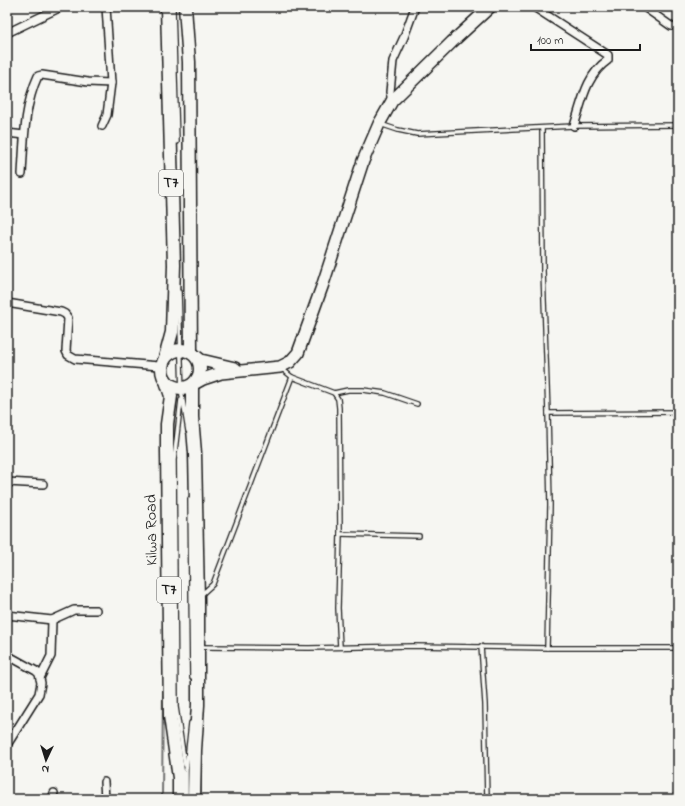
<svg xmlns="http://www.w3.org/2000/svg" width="685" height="806" font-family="'Indie Flower',sans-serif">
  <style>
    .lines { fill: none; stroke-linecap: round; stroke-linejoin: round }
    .stream { stroke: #727271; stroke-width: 2 }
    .service-casing { stroke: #1c1c1c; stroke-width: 6 }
    .minor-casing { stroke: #1c1c1c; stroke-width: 10 }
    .primary-casing { stroke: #1c1c1c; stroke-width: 14 }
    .trunk-casing { stroke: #1c1c1c; stroke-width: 15 }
    .service { stroke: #f6f6f2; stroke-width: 3.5 }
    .minor { stroke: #f6f6f2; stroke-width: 7 }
    .primary { stroke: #f6f6f2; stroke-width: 11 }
    .trunk { stroke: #f6f6f2; stroke-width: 12 }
    .labels { text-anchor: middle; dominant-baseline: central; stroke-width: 3; stroke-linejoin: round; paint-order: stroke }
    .shield { fill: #f6f6f2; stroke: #5d5d5c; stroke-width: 1 }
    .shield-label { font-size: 15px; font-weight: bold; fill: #1c1c1c }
    .street-label { font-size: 16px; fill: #1c1c1c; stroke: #f6f6f2 }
  </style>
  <rect width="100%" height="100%" fill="#f6f6f2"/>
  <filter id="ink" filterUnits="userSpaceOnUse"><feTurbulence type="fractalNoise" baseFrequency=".025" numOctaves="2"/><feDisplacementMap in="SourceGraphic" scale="8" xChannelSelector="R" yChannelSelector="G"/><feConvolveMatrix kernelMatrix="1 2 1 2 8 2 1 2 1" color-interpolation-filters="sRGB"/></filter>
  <g filter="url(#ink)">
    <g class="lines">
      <g class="stream">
        <path d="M201 772V799"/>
        <path d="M162 799 163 687"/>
      </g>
      <defs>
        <g id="service">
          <path d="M173 8 177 142"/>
          <path d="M380 124 398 130 417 134 574 126 678 125"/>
          <path d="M542 128 543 271 548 413 550 505 547 648"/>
          <path d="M179 292 182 395 188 431"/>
          <path d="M281 368 292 377 334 393 348 390H363L385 393 417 404"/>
          <path d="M334 393 338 399 339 408 340 534 338 608 340 647"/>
          <path d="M181 400 174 460 176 707 185 765"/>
          <path d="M548 413 678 412"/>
          <path d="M190 499 192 677"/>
          <path d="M340 534 419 536"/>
          <path d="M201 595 213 584 292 377"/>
          <path d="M481 646 485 704 487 799"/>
          <path d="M201 647 309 648 413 646 547 648H678"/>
          <path d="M186 799V770L191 723"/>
        </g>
        <g id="minor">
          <path d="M534 7 608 55V60C586 75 582 102 574 126"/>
          <path d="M644 7 671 26"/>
          <path d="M7 33 61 7"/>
          <path d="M392 101 390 92 393 61 404 37 415 7"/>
          <path d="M102 126 107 115 111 83 106 7"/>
          <path d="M7 133 24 135"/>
          <path d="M22 174C24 141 24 106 38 76L42 75 88 82 111 83"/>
          <path d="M7 303 61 312 65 314 68 318 66 351 68 355 75 359 159 366 162 370"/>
          <path d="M7 482 43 484"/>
          <path d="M7 615 52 620 74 610H96"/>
          <path d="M7 655 36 671 39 674 41 683 39 694 7 745"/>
          <path d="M40 678 51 656 52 620"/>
          <path d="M104 782 105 799"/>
          <path d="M52 799 54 793"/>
        </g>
        <g id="primary">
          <path d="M191 352 201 360 235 368"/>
          <path d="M192 385 203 379 221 373 280 367 290 362 298 353 323 284 363 161 379 124 392 101 452 42 490 7"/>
        </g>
        <g id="trunk">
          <path d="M185 7 189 62 191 352"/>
          <circle cx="181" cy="369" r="19"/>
          <path d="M165 358 172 332 174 265 167 7"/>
          <path d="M166 381 171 396 167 424V451L170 716 179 778V799"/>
          <path d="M192 385V417L195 453 198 599V705L195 750 194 799"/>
        </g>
      </defs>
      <use href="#service" class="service-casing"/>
      <use href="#minor" class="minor-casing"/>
      <use href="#primary" class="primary-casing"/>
      <use href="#trunk" class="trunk-casing"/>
      <use href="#service" class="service"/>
      <use href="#minor" class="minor"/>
      <use href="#primary" class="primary"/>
      <use href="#trunk" class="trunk"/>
    </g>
  </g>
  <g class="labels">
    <g class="shield">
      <rect x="159" y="170" width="24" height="26" rx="3"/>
      <rect x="157" y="577" width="24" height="26" rx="3"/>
    </g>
    <g class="shield-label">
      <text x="171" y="183">T7</text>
      <text x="169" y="590">T7</text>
    </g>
    <g class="street-label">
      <text transform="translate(152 530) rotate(-91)">Kilwa Road</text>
    </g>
  </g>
  <rect width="685" height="806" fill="none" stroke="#f6f6f2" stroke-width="24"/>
  <rect x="12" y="12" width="661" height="782" fill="none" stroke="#1c1c1c" stroke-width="1.5" filter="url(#ink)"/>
  <g transform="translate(46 760) rotate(184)" stroke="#f6f6f2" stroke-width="3" paint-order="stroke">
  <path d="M0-3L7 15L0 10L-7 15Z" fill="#1c1c1c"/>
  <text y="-6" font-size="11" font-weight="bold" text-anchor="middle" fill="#1c1c1c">N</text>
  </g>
  <path d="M531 44v6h109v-6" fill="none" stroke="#1c1c1c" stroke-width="2"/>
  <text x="537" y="44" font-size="12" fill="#1c1c1c" stroke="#f6f6f2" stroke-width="3" paint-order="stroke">100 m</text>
</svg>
